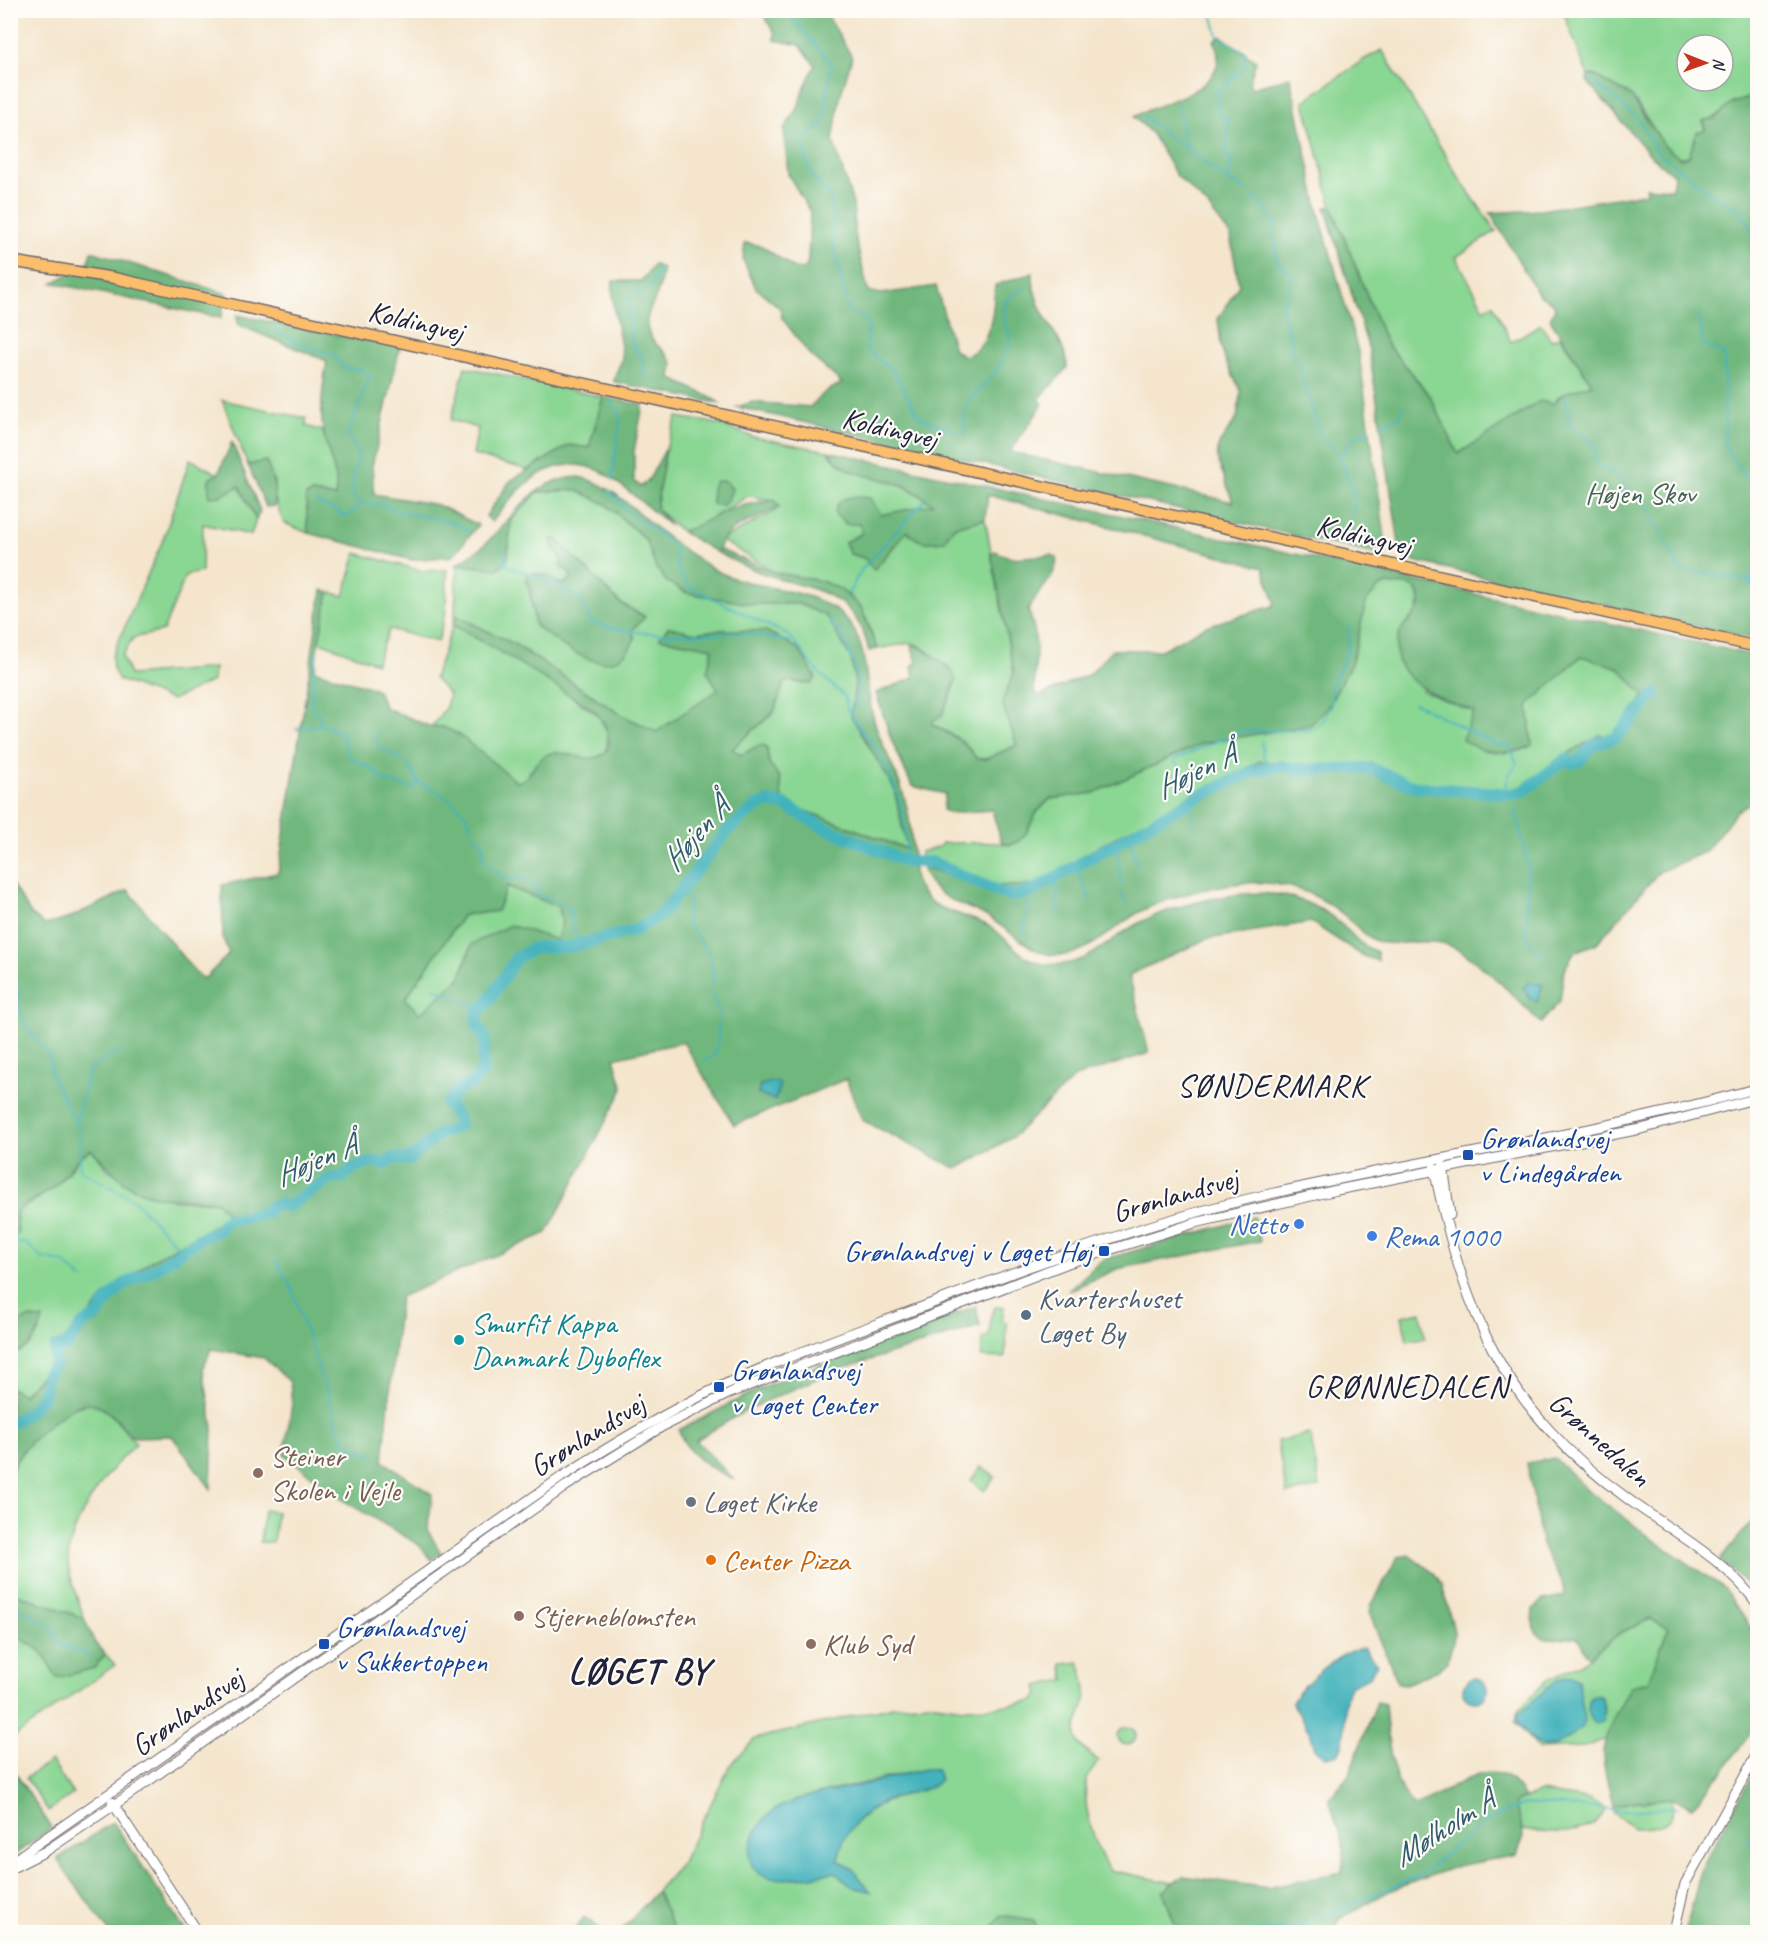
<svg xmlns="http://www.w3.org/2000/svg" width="1768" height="1943" font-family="Caveat,sans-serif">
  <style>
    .green { fill: #8ad693; stroke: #567c67; stroke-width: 1.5; fill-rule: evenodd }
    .forest { fill: #6fb77d; stroke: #486c5c; stroke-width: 1.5; fill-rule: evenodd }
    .water { fill: #42b2bc; stroke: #326a7c; stroke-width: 1.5 }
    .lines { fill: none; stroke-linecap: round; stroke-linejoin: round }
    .stream { stroke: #42b2bc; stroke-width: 2 }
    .river { stroke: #42b2bc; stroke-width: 12 }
    .minor-casing { stroke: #6c666e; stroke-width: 11 }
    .major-casing { stroke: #6c666e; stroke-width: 13 }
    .minor { stroke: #fff; stroke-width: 9 }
    .major { stroke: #fabe6d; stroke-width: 10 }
    .transit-dot { fill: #1a4fb4; stroke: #fdfcf7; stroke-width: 2 }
    .shop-dot { fill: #3f7fe0; stroke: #fdfcf7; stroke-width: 2 }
    .service-dot { fill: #5c6f8a; stroke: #fdfcf7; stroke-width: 2 }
    .culture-dot { fill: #0f9aa8; stroke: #fdfcf7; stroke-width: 2 }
    .education-dot { fill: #8d6e63; stroke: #fdfcf7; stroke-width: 2 }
    .worship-dot { fill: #6b7280; stroke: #fdfcf7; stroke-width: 2 }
    .food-dot { fill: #e8710a; stroke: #fdfcf7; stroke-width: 2 }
    .labels { text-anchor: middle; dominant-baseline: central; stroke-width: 4.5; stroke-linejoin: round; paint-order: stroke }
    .street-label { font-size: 30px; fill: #22223b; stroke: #fdfcf7 }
    .park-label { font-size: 30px; fill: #46615a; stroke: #fdfcf7 }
    .transit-label { font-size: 30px; fill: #164399; stroke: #fdfcf7; text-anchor: start }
    .shop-label { font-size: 30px; fill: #366cbe; stroke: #fdfcf7; text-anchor: end }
    .service-label { font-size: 30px; fill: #4e5e75; stroke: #fdfcf7; text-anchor: start }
    .culture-label { font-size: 30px; fill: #0d838f; stroke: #fdfcf7; text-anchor: start }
    .education-label { font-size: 30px; fill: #785e54; stroke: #fdfcf7; text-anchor: start }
    .worship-label { font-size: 30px; fill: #5b616d; stroke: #fdfcf7; text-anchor: start }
    .food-label { font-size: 30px; fill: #c56008; stroke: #fdfcf7; text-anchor: start }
    .water-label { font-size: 32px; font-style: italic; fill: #2f5c6f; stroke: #fdfcf7 }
    .neighbourhood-label { font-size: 32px; letter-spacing: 1.5px; fill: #22223b; stroke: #fdfcf7 }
    .district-label { font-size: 36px; font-weight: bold; letter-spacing: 1.5px; fill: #22223b; stroke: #fdfcf7 }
  </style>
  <rect width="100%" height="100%" fill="#fdfcf7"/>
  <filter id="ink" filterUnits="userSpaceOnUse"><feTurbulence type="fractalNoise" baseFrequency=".0167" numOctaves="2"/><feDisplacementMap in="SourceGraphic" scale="12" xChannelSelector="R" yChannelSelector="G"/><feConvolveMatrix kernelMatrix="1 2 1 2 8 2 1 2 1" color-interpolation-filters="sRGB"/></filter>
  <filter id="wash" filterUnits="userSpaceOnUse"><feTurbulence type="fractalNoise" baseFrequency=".008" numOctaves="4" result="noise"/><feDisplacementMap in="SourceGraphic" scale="24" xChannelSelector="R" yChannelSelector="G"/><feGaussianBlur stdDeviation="1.35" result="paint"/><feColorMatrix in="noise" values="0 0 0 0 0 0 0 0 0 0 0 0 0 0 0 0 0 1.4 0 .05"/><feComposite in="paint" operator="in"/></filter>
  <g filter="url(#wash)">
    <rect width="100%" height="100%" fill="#f4e5cc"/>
    <g class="green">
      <path d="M1563 11H1757V101L1752 96C1735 105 1720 117 1703 121L1705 131H1700L1689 156 1678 157 1664 145 1636 102 1627 93 1588 76ZM1687 45H1723V81H1687Z"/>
      <path d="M1382 50 1459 178 1496 231 1456 257 1484 309 1493 304 1511 342 1541 324 1551 340 1560 337 1592 384 1559 396 1553 404 1547 402 1458 454 1430 396 1386 343 1332 207 1304 101 1365 59Z"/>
      <path d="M465 367 603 397 589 448 569 445 528 470 473 455 478 428 451 420Z"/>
      <path d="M222 400 306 418V426L323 431 338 486 336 497 312 493 306 496 308 533 284 523C273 503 274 482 266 461L248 465Z"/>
      <path d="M677 417 719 424 753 437 828 451C847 479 878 474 906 487 916 492 925 499 934 504L880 515 860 524 862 534 845 542 850 554 864 558 907 531 954 527 985 519 1014 673 1002 702 1017 745 986 759H977L963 741 931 723C944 711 961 689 952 670L919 645 910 643 877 649 867 620 850 596 822 581 776 573 721 540 774 512 779 506 774 500 748 496 695 529 681 531 656 508 666 448Z"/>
      <path d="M190 459 218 474 220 496 239 486 256 520 251 535 203 524 202 572 186 575 163 631 133 638 122 656 130 675 214 668 213 681 172 700 119 680 113 669 112 656 163 540Z"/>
      <path d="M576 490 606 504 646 540 656 568 751 604H799L827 616 851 657 855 684 851 716 894 788 907 849 782 802 780 778 769 763 767 749 741 755 731 749 774 712 784 683 791 681 803 684 799 649 766 631 717 630 696 633 668 627 660 638 713 648 718 690 656 732 620 714 514 644 455 615 457 564 497 569 507 561 511 520 538 492ZM552 539 557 540 620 603 644 616 632 630V634L575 653 535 626 531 595 526 580 534 573 548 576 562 585 572 578C563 563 557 554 552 539Z"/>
      <path d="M356 553 422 571 447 570 446 610 438 642 389 629 376 663 317 641 329 592 344 596Z"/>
      <path d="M1403 583 1413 585 1420 599 1417 612 1406 623 1423 691 1474 712 1505 753 1522 750 1528 705 1581 656 1619 668 1645 696 1618 733 1611 737 1600 735 1564 756 1517 790 1416 783 1371 763 1321 766 1115 837 1033 886H979L922 866 920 852 939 847 942 843C958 844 998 840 1008 845L1025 835 1037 812 1050 799 1094 793 1203 743 1310 725 1352 662 1366 602 1376 587Z"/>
      <path d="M453 625 525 665 598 715 608 733 606 753 595 758 531 770 525 780 517 782 443 727 432 726 446 707 449 694 434 678Z"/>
      <path d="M506 886 559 907 562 922 557 940 472 944 460 978 420 1014 405 999 463 915 497 911Z"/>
      <path d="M86 1151H94L108 1170 174 1200 217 1202 230 1217 152 1260 22 1395 11 1388V1353L20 1352 43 1319 28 1318 11 1326 10 1240 18 1233 16 1213 55 1187Z"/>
      <path d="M995 1307H1004L1002 1321 1007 1322 1005 1358 981 1357 983 1337H989L991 1315Z"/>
      <path d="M1421 1312 1425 1338 1407 1341 1402 1316Z"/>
      <path d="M92 1403 109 1412 136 1444C108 1469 62 1529 69 1569 72 1585 79 1602 84 1618L11 1592 10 1477C17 1447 61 1407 92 1403Z"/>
      <path d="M1310 1434 1320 1487 1287 1494 1277 1441Z"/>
      <path d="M981 1467 995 1477 984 1491 971 1480Z"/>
      <path d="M264 1510 277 1512 273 1543 260 1542Z"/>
      <path d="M1650 1619 1669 1628 1648 1682 1622 1702 1606 1739 1585 1747 1539 1749 1515 1723 1520 1708 1547 1680 1579 1665 1620 1633Z"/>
      <path d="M10 1626 17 1636 41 1651 57 1678 94 1668 105 1654 115 1665 11 1739Z"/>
      <path d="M1079 1662C1082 1671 1087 1684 1086 1694 1082 1729 1059 1734 1099 1761 1095 1766 1090 1772 1088 1778 1079 1800 1097 1852 1109 1870L1173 1883 1163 1891 1178 1932H1038L1034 1920 989 1932H926L919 1928 920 1932H675L657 1891 681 1864 730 1765 755 1739 893 1706 929 1703 964 1708 995 1707 1034 1701 1039 1694 1037 1686 1065 1680 1062 1664ZM925 1769H936L924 1790C885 1798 844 1817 838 1860L853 1869 870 1891 843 1879 836 1872 796 1799Z"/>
      <circle cx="1127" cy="1736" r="9"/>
      <path d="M51 1761 73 1794 48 1811 26 1778Z"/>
      <path d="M1540 1792 1588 1799 1605 1808C1598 1837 1545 1834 1523 1830L1514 1803Z"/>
      <path d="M1671 1798C1680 1827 1654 1828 1633 1828L1614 1813 1613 1807 1630 1802Z"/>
    </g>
    <g class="forest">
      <path d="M761 11H825L852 57 840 97 833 140 853 204 856 240 868 291 881 294 936 286 954 350 964 356C991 350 994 308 995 285L1033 273C1032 317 1067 336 1067 368L1039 399 1043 404 1010 452 1233 502 1217 458 1219 444 1237 418 1241 391 1226 362 1221 346 1218 319 1239 285 1230 235 1207 205 1176 175 1152 134 1134 117C1163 99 1236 91 1214 40L1221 36 1256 61 1249 83 1252 88 1290 77 1318 209 1359 355 1386 544 1379 555 737 407 752 402 810 407 825 392 842 383 809 354 782 318 780 308 756 288 743 260 745 243 762 246 794 268 805 269 808 261 810 212 788 174 784 129 798 108 802 93 815 65 800 45 774 40 775 33Z"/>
      <path d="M1594 75 1631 96 1664 145 1680 158 1689 156 1697 132 1705 130 1704 120 1714 119 1731 104 1752 96 1757 101V640L1406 559 1400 550 1369 350 1325 207H1332L1386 343 1430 396 1458 454 1540 401 1553 404 1564 393 1592 384 1550 319 1555 308 1553 303 1539 295 1490 213 1541 210 1647 193 1646 187 1672 189 1674 175 1652 157 1587 81 1588 76Z"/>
      <path d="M91 251 227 294 221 318 53 283 88 263Z"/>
      <path d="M654 265 663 268C661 275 661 284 658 291 652 309 640 319 652 339 658 348 668 352 673 364L671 378C688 388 705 392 721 404L614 382C614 372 622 365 622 356 620 331 610 307 613 281H641Z"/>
      <path d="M237 315 400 347 372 466 374 494 438 505 478 525 453 556 412 560 308 533 306 496 312 493 335 497C340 474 327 454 323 432 319 410 323 383 327 361L238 325Z"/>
      <path d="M603 397 643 405 634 451V481L641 487 649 479 666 448 656 508 671 526C656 515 611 474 598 470 548 451 519 488 492 522L486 516 510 481 569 445 589 448Z"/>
      <path d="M232 442 260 511 256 520 239 486 220 496 209 497V479L218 474Z"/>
      <path d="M828 451 1757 656V798L1736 812 1705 852 1659 872 1597 943 1574 952 1564 971 1560 1001 1541 1023C1518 1001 1476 955 1448 945 1424 936 1391 950 1372 939 1362 933 1353 923 1344 915 1322 897 1295 885 1266 883 1231 880 1174 895 1143 910 1113 925 1084 963 1047 954 1028 950 1003 924 982 914 956 901 931 898 922 866L979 886H1033L1115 837 1260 761 1321 766 1371 763 1416 783 1517 790 1564 756 1600 735 1610 737 1618 733 1644 696 1619 668 1581 656 1528 705 1532 745C1513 757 1479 754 1462 739L1474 712C1441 698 1381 679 1400 632 1404 622 1415 617 1420 606 1423 579 1399 584 1380 586L1366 602 1352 662 1326 710 1310 725 1203 743 1094 793 1050 799 1037 812 1025 835 1019 841 1009 845 1001 841 992 810 951 813 943 810 945 794 912 786 891 739 876 693 914 678 912 666 917 662 911 644C923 646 953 668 956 680L942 715 932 722V725C951 734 965 742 977 759H986L1017 745 1002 702 1014 673 991 553 995 551 1011 558 1052 555 1057 558C1056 580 1037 591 1028 610 1040 636 1035 663 1034 691L1039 696 1090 674 1112 650H1161L1206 626 1273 606 1275 602 1263 567 988 495 985 519 954 527 944 541C927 543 919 544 907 531L874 570 864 558 850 554 845 542 862 533 860 524H846L835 514C835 495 856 496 870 498L881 515 933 504C924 498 914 490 904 486 876 475 846 478 828 451Z"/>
      <path d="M266 461 274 482 275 506 266 507 248 465Z"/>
      <path d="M579 477C612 484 634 511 661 532 677 545 697 559 715 570 754 592 811 584 845 618 868 641 865 683 872 712 878 740 893 764 902 790 911 817 912 844 914 872 914 884 924 898 934 904 953 915 976 917 995 930 1010 942 1024 962 1044 964 1091 969 1106 938 1143 921 1175 905 1237 890 1272 894 1297 896 1325 909 1342 925 1354 936 1361 947 1377 952L1378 961 1363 956 1311 922 1207 939 1129 975 1149 1053 1075 1077 1013 1137 957 1169 862 1120 846 1079 734 1125 683 1042 614 1058 623 1089 547 1233 400 1297 383 1461 432 1494 428 1531 441 1553 432 1560 418 1544 344 1501 284 1454 292 1404 290 1382 264 1358 211 1349 203 1369 213 1427 211 1489 172 1436 133 1437C121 1425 110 1409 93 1404 73 1398 26 1443 16 1460 12 1466 12 1471 11 1477V1388L23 1395 50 1366 104 1296 152 1260 230 1217 217 1202C186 1196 161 1203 131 1187 117 1179 97 1152 90 1150L77 1160 55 1187 18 1209 16 1213 18 1233 11 1240V883L31 914 45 925 67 919 128 890 195 972 204 979 229 954 223 938 222 885 278 873 322 590 329 592 313 670 372 688 379 692 384 707 431 727H443L458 734 517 782C532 779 535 757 551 753 567 749 591 767 605 753 614 745 605 722 598 715 591 706 577 700 568 694 530 669 492 647 453 625L455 615 514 644 620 714 656 732 718 690 707 671 713 648 659 638 669 627 696 633 717 630 766 631 799 649 816 678 810 684 791 681 784 683 774 712 732 749 741 755 759 745 766 746 769 763 780 778 782 802 907 849 894 788 851 716 855 684 851 658 826 616 799 604H751L687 593 667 582 656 568 646 540 606 504 576 490 538 492 511 520 507 561 497 569 457 564C466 557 476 553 484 545 515 517 532 478 579 477ZM507 886 559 907 562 922 557 940 510 925 472 944 460 978 420 1014 405 999 463 915 497 911Z"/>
      <path d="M716 481H726L732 489 728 500 722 506 712 504V488Z"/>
      <path d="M774 500 779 506C760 521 727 522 718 549L776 573 822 581 840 589 861 607 877 649 869 651C854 588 813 592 762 573 733 562 707 548 681 531 698 528 708 518 723 512 740 505 756 502 774 500Z"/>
      <path d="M551 539 557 540 620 603 645 617 632 630 635 638C614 689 562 646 535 625L527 574 548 576 562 585 572 578 568 571 561 568 560 554 554 550Z"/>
      <path d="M1254 1217 1260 1241 1117 1269 1068 1291 1102 1260Z"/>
      <path d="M976 1306 980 1326 831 1372 745 1411 696 1440 734 1480C712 1468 686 1456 679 1430L763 1387Z"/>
      <path d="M28 1318 43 1319C38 1336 30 1352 11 1353V1326Z"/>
      <path d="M1554 1458 1588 1490 1650 1537 1724 1588 1757 1637V1717L1749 1735 1722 1773 1692 1807 1671 1798 1630 1802 1613 1807C1610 1790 1602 1768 1603 1751 1606 1729 1620 1705 1631 1686L1648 1682 1668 1628 1650 1619 1620 1633 1589 1657 1576 1636C1550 1643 1529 1643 1533 1609L1543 1600 1564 1596 1563 1585 1542 1545 1527 1463Z"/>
      <path d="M1757 1515V1593L1720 1560Z"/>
      <path d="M1410 1555 1435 1574 1442 1585 1454 1631 1453 1643 1447 1661 1438 1670 1406 1684 1398 1683 1370 1615 1371 1606 1398 1557Z"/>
      <path d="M11 1592 84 1618 95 1643 105 1654 94 1668 57 1678 41 1651 17 1636 11 1626Z"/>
      <path d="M1377 1702 1385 1704C1388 1738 1389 1781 1414 1806 1450 1795 1497 1743 1525 1798L1515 1803 1524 1836 1517 1855 1457 1866 1389 1891 1339 1919 1333 1932H1178L1163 1891 1183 1876 1268 1888 1342 1872 1344 1849 1329 1799 1348 1776Z"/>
      <path d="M10 1765 52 1828 11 1857H10Z"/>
      <path d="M1757 1766V1932H1685L1702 1867Z"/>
      <path d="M113 1822 186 1932H109L57 1859Z"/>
      <path d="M657 1891 675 1932H620Z"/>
      <path d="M1001 1915 1034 1920 1038 1932H989Z"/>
      <path d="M584 1917 605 1932H573Z"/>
    </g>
    <g class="water">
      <path d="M1530 982 1543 985 1537 1002 1531 999 1523 988Z"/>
      <path d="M775 1081 780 1083 775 1100 758 1094 760 1085Z"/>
      <path d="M1364 1648 1377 1664 1369 1677 1350 1686C1339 1708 1351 1734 1338 1754L1326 1757 1315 1749 1310 1733 1292 1702C1303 1683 1342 1649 1364 1648Z"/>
      <path d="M1571 1676 1578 1680 1585 1720 1582 1728 1555 1746 1543 1747 1532 1740 1518 1724V1714L1558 1679Z"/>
      <circle cx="1475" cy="1690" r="12"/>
      <path d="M1595 1695 1601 1697 1605 1710 1602 1722 1595 1724C1587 1716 1587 1708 1590 1698Z"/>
      <path d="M925 1769H936L940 1779C932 1790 915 1791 902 1795 871 1803 842 1828 838 1860L853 1869 871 1892 853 1887 836 1872C816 1875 787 1882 767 1877 733 1867 756 1819 778 1808 800 1796 825 1793 849 1788 874 1782 900 1775 925 1769Z"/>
    </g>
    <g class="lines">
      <g class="stream">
        <path d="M785 10 831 63 823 123 803 141C807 169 810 178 831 198L833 244 848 309 868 321 867 349 895 373 919 417 957 432"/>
        <path d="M1213 17 1218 36 1246 52 1243 69 1217 92 1219 102 1217 112 1221 117H1227C1230 129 1226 142 1226 155L1233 161 1230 165V182"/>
        <path d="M1592 80 1639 120 1658 153 1713 195 1743 213 1758 243"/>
        <path d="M1179 103 1183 139 1188 150"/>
        <path d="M1144 117 1230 182 1248 191"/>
        <path d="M1254 197 1276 222 1273 230 1278 263 1291 273 1292 278 1282 309 1295 357 1299 362 1301 375 1322 438 1340 457 1355 497 1351 521"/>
        <path d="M1699 313 1703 344 1724 354 1725 447 1758 496"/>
        <path d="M275 329 299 344 333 355 345 368 363 370 370 376 348 434 359 457 354 471 353 498 360 503 384 505 400 512 453 522 468 531"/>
        <path d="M643 379 644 363 632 342 628 299 636 292 651 287 658 268"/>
        <path d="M1566 396 1569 424 1594 444 1597 465 1618 475 1624 489 1645 501 1680 570 1754 581"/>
        <path d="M610 401 619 413 620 421 612 478"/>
        <path d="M1381 425 1399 417 1404 406"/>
        <path d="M965 434C959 393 976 399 996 371 1002 363 1006 351 1011 342L1004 319 1005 302 1024 288"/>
        <path d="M1340 457 1354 437 1370 430"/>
        <path d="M609 490 628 511 675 546 677 569 689 587 790 636 817 671 845 697 847 709 852 712"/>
        <path d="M316 502 346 516 352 513 360 503"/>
        <path d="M503 549 506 565 555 584 581 600 590 621C634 638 685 634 731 633 751 633 772 639 791 641"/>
        <path d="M848 594 862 569 925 500"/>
        <path d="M829 619 834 629H840C847 651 860 669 858 695 858 704 850 709 853 717 857 728 868 737 875 747 897 784 908 819 906 862"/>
        <path d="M317 652 311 705 319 715 320 724 341 732 349 757 374 770 384 781 412 788 419 783C441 792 470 808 473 834L483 843 482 858 506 880 520 877 538 887 537 894 568 906 578 945"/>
        <path d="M1415 703 1497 745H1509L1517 764 1509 775 1504 793"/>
        <path d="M296 729 320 724"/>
        <path d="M377 732 376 745 408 764 419 783"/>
        <path d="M1261 741 1266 769"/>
        <path d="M1512 794 1513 799"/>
        <path d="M1197 797 1174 760 1239 731 1310 730 1323 721 1331 706 1332 687 1348 649 1349 627"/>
        <path d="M1189 802 1195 825"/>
        <path d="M1515 808 1528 865 1526 935 1542 957"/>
        <path d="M1130 835 1136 865"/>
        <path d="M1117 843 1121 884"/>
        <path d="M1076 866 1090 900"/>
        <path d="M1056 878 1059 916"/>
        <path d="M1122 893 1127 907"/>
        <path d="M680 894 690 900 686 921C700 945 718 956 712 986"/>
        <path d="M1023 935 1032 891"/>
        <path d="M10 977C22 992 17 996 21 1012 26 1030 37 1042 50 1055L51 1074 79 1130 80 1170 134 1200 182 1251"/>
        <path d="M434 988 480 1008"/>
        <path d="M703 1062 716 1054 720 1015 712 994"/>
        <path d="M76 1122 89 1070 120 1051"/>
        <path d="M10 1243H26L42 1258 63 1262 82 1279"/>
        <path d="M276 1261 291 1286 343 1440 351 1447 373 1455"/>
        <path d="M10 1602 50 1627 61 1645 91 1656"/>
        <path d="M1747 1837 1758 1849"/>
        <path d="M1241 1932 1293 1928 1419 1876 1488 1820 1525 1804 1604 1808 1621 1811 1678 1808"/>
      </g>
      <g class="river">
        <path d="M1754 581H1758"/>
        <path d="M10 1424 30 1411 43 1396 47 1374 55 1364V1347L66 1346 82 1325 98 1315 104 1304 124 1284 158 1267 200 1238 218 1231 227 1219C240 1222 252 1213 266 1214L268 1208 281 1204 287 1207 331 1178H341L355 1167 374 1162 386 1164 392 1158 409 1160 438 1135 456 1128 460 1123C458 1114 451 1112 447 1104L457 1091 471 1084 482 1073 485 1038 477 1025V1013L490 999 516 958 536 947H569L636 930 663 913 728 830 757 806 769 802 785 805 823 827 907 862H931L1004 894 1016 896 1032 891 1197 797 1255 770 1280 766 1301 770 1369 768 1415 787 1512 794 1524 791 1566 759 1572 763 1579 761 1594 744 1615 738 1655 694"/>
      </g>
    </g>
  </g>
  <g filter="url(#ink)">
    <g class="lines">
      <defs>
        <g id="minor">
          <path d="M1443 1166 1450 1215"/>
          <path d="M1434 1168C1464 1314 1503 1409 1628 1499 1671 1531 1727 1560 1758 1605"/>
          <path d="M112 1802 198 1932"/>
          <path d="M10 1863 563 1476C613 1444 663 1414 717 1388 786 1356 859 1331 930 1304 1042 1261 1156 1219 1274 1193 1435 1157 1598 1133 1758 1088"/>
          <path d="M10 1869 46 1851 120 1801 566 1486 663 1426 732 1392 1068 1263 1195 1223 1337 1190 1641 1129 1758 1098"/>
          <path d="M1674 1932 1685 1884 1758 1752"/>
        </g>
        <path id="major" d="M10 261 114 278 1758 647"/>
      </defs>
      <use href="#minor" class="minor-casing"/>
      <use href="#major" class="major-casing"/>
      <use href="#minor" class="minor"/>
      <use href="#major" class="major"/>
    </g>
  </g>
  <g class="transit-dot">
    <rect x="1462" y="1149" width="12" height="12" rx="3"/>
    <rect x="1098" y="1245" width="12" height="12" rx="3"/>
    <rect x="713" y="1381" width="12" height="12" rx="3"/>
    <rect x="318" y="1638" width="12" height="12" rx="3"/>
  </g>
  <g class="shop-dot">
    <circle cx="1299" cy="1224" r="6"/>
    <circle cx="1372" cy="1236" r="6"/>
  </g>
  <circle class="service-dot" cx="1026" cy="1315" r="6"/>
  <circle class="culture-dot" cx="459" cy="1340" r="6"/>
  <g class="education-dot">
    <circle cx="258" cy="1473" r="6"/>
    <circle cx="519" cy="1616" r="6"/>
    <circle cx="811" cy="1644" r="6"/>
  </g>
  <circle class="worship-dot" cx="691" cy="1502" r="6"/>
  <circle class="food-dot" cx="711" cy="1560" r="6"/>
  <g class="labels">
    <g class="street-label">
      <text transform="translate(416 321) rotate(13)">Koldingvej</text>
      <text transform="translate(890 428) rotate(13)">Koldingvej</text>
      <text transform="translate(1364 535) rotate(13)">Koldingvej</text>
      <text transform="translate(1175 1195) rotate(-16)">Grønlandsvej</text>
      <text transform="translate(587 1435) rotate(-32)">Grønlandsvej</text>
      <text transform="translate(1600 1439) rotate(42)">Grønnedalen</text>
      <text transform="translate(187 1712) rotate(-35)">Grønlandsvej</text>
    </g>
    <g class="park-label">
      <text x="1640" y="493">Højen Skov</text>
    </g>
    <g class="transit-label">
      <text x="1480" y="1138">Grønlandsvej<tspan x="1480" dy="34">v Lindegården</tspan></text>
      <text x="1092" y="1251" text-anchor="end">Grønlandsvej v Løget Høj</text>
      <text x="731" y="1370">Grønlandsvej<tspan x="731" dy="34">v Løget Center</tspan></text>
      <text x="336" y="1627">Grønlandsvej<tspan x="336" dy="34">v Sukkertoppen</tspan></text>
    </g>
    <g class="shop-label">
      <text x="1287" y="1224">Netto</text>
      <text x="1384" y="1236" text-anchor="start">Rema 1000</text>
    </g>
    <g class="service-label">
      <text x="1038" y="1298">Kvartershuset<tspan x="1038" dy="34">Løget By</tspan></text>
    </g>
    <g class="culture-label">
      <text x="471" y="1323">Smurfit Kappa<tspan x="471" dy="34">Danmark Dyboflex</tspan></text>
    </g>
    <g class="education-label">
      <text x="270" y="1456">Steiner<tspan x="270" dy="34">Skolen i Vejle</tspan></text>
      <text x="531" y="1616">Stjerneblomsten</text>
      <text x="823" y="1644">Klub Syd</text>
    </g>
    <g class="worship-label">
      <text x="703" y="1502">Løget Kirke</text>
    </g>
    <g class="food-label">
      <text x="723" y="1560">Center Pizza</text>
    </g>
    <g class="water-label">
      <text transform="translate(1195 771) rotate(-26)">Højen Å</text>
      <text transform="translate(695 834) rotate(-49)">Højen Å</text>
      <text transform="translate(315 1160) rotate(-23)">Højen Å</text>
      <text transform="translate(1443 1828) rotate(-33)">Mølholm Å</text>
    </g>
    <g class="neighbourhood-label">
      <text x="1272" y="1085">SØNDERMARK</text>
      <text x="1407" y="1386">GRØNNEDALEN</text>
    </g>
    <g class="district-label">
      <text x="639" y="1671">LØGET BY</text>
    </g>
  </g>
  <rect width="1768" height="1943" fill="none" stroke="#fdfcf7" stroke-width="36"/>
  <g transform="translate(1705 63) rotate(91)"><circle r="28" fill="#fdfcf7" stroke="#a5a5ac" stroke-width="1.5"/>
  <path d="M0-4.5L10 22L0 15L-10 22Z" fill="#c8321e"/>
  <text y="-9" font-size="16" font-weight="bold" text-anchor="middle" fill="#22223b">N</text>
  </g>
</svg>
